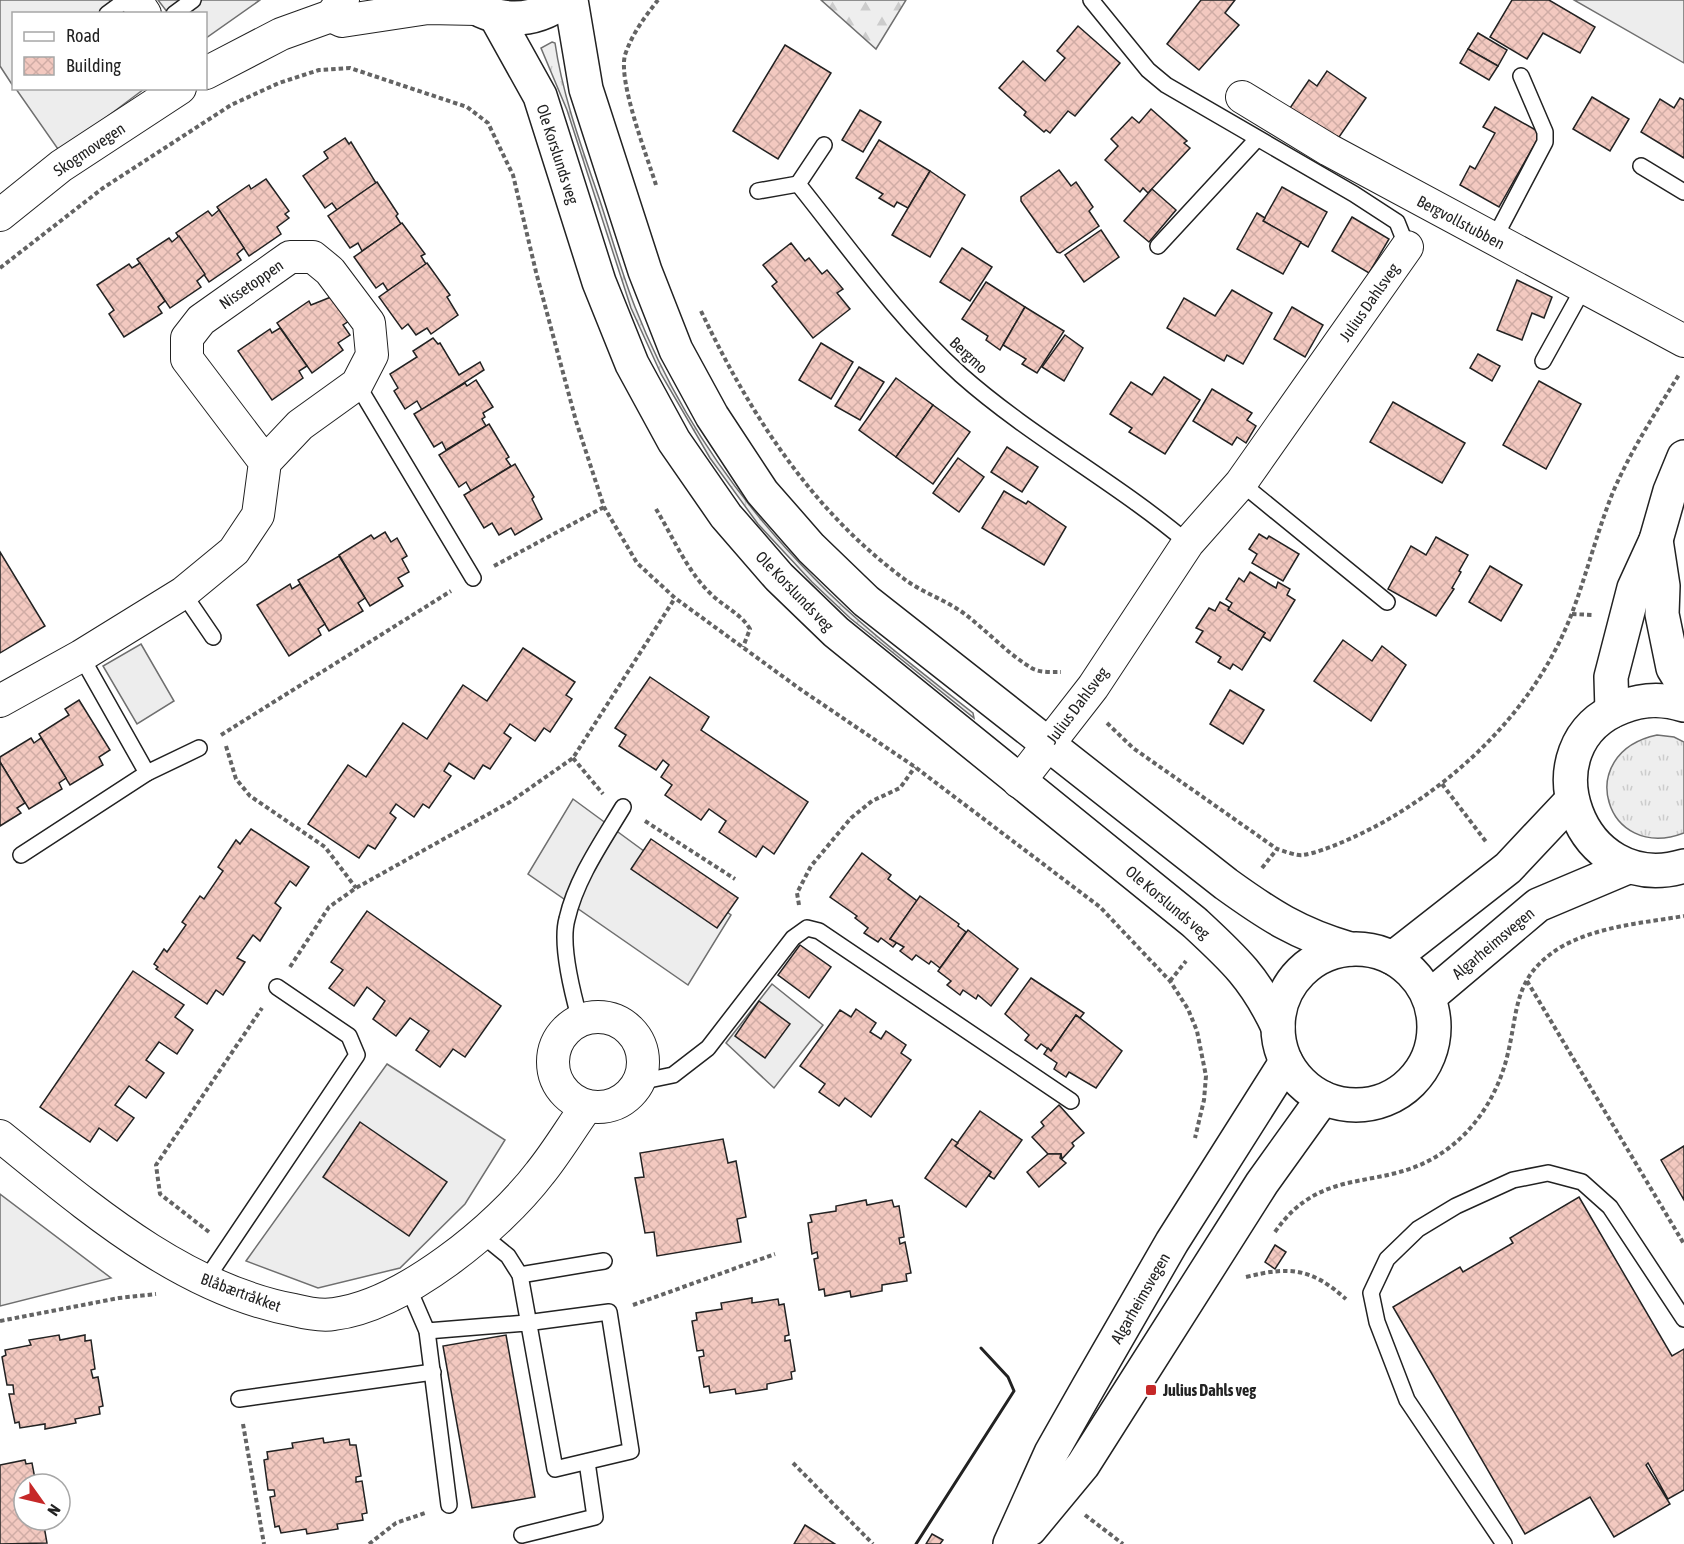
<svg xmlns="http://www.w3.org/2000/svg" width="1684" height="1544" font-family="'Asap Condensed',sans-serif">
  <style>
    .grass { fill: url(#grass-tufts); stroke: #6f6f6f; stroke-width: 1.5 }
    .forest { fill: url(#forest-firs); stroke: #6f6f6f; stroke-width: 1.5 }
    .parking { fill: #ededed; stroke: #6f6f6f; stroke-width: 1.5 }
    .building { fill: url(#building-cross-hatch); stroke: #222; stroke-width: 1.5 }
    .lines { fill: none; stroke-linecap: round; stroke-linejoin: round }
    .lane-casing { stroke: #222; stroke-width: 18 }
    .street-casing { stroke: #222; stroke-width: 34 }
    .secondary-casing { stroke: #222; stroke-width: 36 }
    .primary-casing { stroke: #222; stroke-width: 36 }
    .path { stroke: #646464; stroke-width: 4; stroke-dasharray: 4.5 3; stroke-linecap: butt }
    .lane { stroke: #fff; stroke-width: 15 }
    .street { stroke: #fff; stroke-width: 32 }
    .secondary { stroke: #fff; stroke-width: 33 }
    .primary { stroke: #fff; stroke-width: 33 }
    .wall { stroke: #222; stroke-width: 3 }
    .poi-dot { fill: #c62828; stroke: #fff; stroke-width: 2 }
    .labels { text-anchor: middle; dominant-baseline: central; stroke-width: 4.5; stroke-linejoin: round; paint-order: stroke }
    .street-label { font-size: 16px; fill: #222; stroke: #fff }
    .poi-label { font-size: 16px; font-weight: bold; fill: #222; stroke: #fff; text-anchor: start }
  </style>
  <defs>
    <pattern id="grass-tufts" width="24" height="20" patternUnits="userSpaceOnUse" patternTransform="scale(1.5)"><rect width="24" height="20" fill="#eee"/><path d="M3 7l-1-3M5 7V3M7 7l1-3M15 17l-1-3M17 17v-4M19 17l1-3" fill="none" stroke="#ccc"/></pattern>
    <pattern id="forest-firs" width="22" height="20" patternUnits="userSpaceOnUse" patternTransform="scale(1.5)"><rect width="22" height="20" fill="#eee"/><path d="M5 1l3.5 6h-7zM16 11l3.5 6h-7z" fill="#ccc"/></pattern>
    <pattern id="building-cross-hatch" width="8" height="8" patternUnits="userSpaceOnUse" patternTransform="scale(1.5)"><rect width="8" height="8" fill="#f3c9c0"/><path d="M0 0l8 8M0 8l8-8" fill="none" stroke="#d0aca5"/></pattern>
  </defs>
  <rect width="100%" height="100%" fill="#fff"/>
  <g class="grass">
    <path d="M552 42 555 43C563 98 583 151 601 204 612 238 622 274 635 307 675 409 738 501 814 578 862 628 919 670 973 713L974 718 850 618 812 582 758 524 710 458 661 374 631 308 567 110 541 48Z"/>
    <path d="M1657 735 1674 737 1684 742V833C1605 863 1572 753 1657 735Z"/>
  </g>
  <path class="forest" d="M821 0H906L876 49Z"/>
  <g class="parking">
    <path d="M0 0H109L120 13 14 14 13 86 0 66Z"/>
    <path d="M158 0H260L206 38V14L168 13Z"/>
    <path d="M1574 0H1684V63Z"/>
    <path d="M16 89H144L60 152Z"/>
    <path d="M141 644 174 701 137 724 103 666Z"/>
    <path d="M573 799 731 915 688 985 528 874Z"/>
    <path d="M772 984 823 1025 774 1088 726 1043Z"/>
    <path d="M387 1064 505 1140 465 1204 400 1268 318 1288 246 1261Z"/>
    <path d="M0 1194 111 1278 0 1306Z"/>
  </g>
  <g class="building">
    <path d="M1201 0H1235L1225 13 1239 25 1199 70 1167 44Z"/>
    <path d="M1512 0H1549L1595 27 1580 53 1543 33 1527 59 1490 37Z"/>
    <path d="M1078 26 1120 63 1075 116 1068 111 1050 133 1046 130 1044 132 1024 115 1026 112 999 88 1023 61 1045 81 1065 58 1057 51Z"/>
    <path d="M1478 33 1507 50 1498 66 1468 49Z"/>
    <path d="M785 45 831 73 778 159 733 131Z"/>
    <path d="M1468 49 1498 66 1489 80 1460 63Z"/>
    <path d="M1327 71 1366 98 1337 140 1290 108 1309 80 1317 86Z"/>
    <path d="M1592 97 1629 119 1610 151 1573 129Z"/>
    <path d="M1680 98 1684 100V158L1641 132 1660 99 1674 108Z"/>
    <path d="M1495 107 1541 133 1499 207 1460 185 1470 166 1475 169 1495 133 1483 127Z"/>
    <path d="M1151 109 1187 141 1184 143 1190 148 1148 193 1143 188 1140 192 1105 160 1118 146 1111 139 1132 117 1139 123Z"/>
    <path d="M860 110 881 122 863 152 842 140Z"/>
    <path d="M345 138 349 144 351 142 376 183 337 210 332 203 325 208 303 176 328 158 324 152Z"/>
    <path d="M879 140 930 171 908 208 897 202 894 207 879 198 883 194 856 178Z"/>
    <path d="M1059 170 1071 186 1076 182 1093 207 1089 211 1099 226 1060 253 1057 252 1021 201V197Z"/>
    <path d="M930 171 965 195 930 257 892 235Z"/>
    <path d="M266 179 289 211 285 214 289 218 277 227 281 234 249 256 217 207 249 185 251 189Z"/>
    <path d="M377 182 398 214 396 216 401 224 362 251 358 243 350 248 328 216Z"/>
    <path d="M1282 187 1327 212 1308 247 1263 221Z"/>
    <path d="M1152 189 1176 210 1149 242 1124 221Z"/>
    <path d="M219 210 244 248 237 254 241 260 209 282 176 233 208 211 212 216Z"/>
    <path d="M1257 213 1265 218 1263 221 1301 242 1283 274 1237 249Z"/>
    <path d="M1352 217 1389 239 1369 273 1332 251Z"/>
    <path d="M402 223 425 254 421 256 426 264 388 291 383 283 376 288 354 257Z"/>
    <path d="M1101 230 1119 257 1084 282 1065 255Z"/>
    <path d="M179 236 205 274 197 281 201 287 170 308 137 259 169 238 172 242Z"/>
    <path d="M791 243 805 261 809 258 822 274 827 270 843 289 837 293 850 309 813 338 772 286 777 282 763 265Z"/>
    <path d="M962 248 992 267 970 301 940 282Z"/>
    <path d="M140 263 165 301 158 307 162 313 124 337 109 314 114 310 97 285 129 264 132 268Z"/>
    <path d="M427 263 450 295 447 297 458 315 431 334 427 328 416 335 408 324 402 329 379 297Z"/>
    <path d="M1517 280 1552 297 1544 318 1532 313 1522 340 1497 330Z"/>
    <path d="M986 282 1025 307 1000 350 986 340 988 336 962 319Z"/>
    <path d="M1232 290 1272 313 1243 364 1227 355 1224 361 1167 328 1184 298 1215 316Z"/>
    <path d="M331 297 349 321 343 325 350 335 338 343 343 350 312 373 277 323 309 301 311 305Z"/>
    <path d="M1025 307 1064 331 1037 373 1022 364 1026 359 1003 345Z"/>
    <path d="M1292 307 1323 325 1305 357 1274 339Z"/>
    <path d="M280 328 307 366 299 371 303 378 272 400 238 351 270 329 272 333Z"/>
    <path d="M1065 335 1083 348 1064 381 1042 367Z"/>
    <path d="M433 338 438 344 440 343 459 375 480 362 484 370 422 410 417 401 405 409 394 391 398 388 390 374 417 357 413 351Z"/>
    <path d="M821 343 853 362 831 399 799 380Z"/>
    <path d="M1478 354 1500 366 1492 381 1470 368Z"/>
    <path d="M859 367 884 382 860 420 835 406Z"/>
    <path d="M1164 377 1200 400 1165 454 1129 432 1132 428 1110 414 1131 382 1152 395Z"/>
    <path d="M896 378 933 405 896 457 859 430Z"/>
    <path d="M476 380 493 407 483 413 485 417 482 419 486 426 446 450 442 442 434 447 414 414 465 383 467 386Z"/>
    <path d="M1539 381 1581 404 1546 469 1503 445Z"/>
    <path d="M1212 389 1252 413 1247 420 1256 426 1246 443 1237 437 1232 445 1193 421Z"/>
    <path d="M1393 402 1465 443 1442 483 1370 442Z"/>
    <path d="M933 405 970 432 933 484 896 457Z"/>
    <path d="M489 424 509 457 506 459 511 466 471 491 466 482 459 487 439 455Z"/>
    <path d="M1007 447 1038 467 1022 492 991 472Z"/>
    <path d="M958 458 984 477 959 512 933 493Z"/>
    <path d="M515 464 534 497 532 499 542 519 515 535 511 528 499 535 492 523 484 528 464 495Z"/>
    <path d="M1004 491 1026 504 1028 501 1066 527 1044 565 982 528Z"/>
    <path d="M385 532 391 542 397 538 407 556 402 559 409 572 398 578 403 586 370 606 339 555 371 535 374 539Z"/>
    <path d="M1259 534 1267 539 1269 536 1299 554 1283 581 1252 563 1257 554 1249 549Z"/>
    <path d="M1436 537 1468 555 1459 571 1461 572 1452 588 1454 589 1436 616 1388 589 1411 546 1426 555Z"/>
    <path d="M0 552 45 626 0 653Z"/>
    <path d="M339 556 365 598 358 603 363 611 329 631 298 580Z"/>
    <path d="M1490 566 1522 585 1501 621 1469 602Z"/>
    <path d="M1250 572 1276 588 1278 582 1290 589 1287 595 1295 600 1270 641 1262 636 1265 633 1228 610 1232 603 1226 599 1239 578 1244 582Z"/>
    <path d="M290 584 292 589 300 584 325 624 318 629 321 635 289 656 257 605Z"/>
    <path d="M1220 602 1229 607 1228 610 1265 633 1242 670 1233 664 1230 669 1218 662 1221 657 1196 642 1203 631 1196 628 1209 608 1215 611Z"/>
    <path d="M1343 640 1372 661 1382 646 1406 665 1371 721 1314 681Z"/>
    <path d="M523 648 575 682 566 695 572 699 550 732 544 728 535 741 510 724 504 733 511 738 490 769 483 765 474 779 449 763 444 771 451 776 429 808 423 804 414 817 396 804 390 813 396 818 375 849 368 845 359 858 308 824 348 765 366 777 403 723 427 739 463 685 487 701Z"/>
    <path d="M650 677 709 717 701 730 808 802 774 854 763 846 756 857 719 832 726 821 709 809 701 820 665 795 672 785 661 777 669 765 663 760 656 770 619 746 626 735 615 728Z"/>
    <path d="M1230 690 1264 710 1243 744 1210 724Z"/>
    <path d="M79 700 110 750 99 757 103 765 70 785 39 734 69 715 65 709Z"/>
    <path d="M31 738 34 743 41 738 66 778 59 783 62 789 29 809 0 762V757Z"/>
    <path d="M0 762 25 803 17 808 21 813 0 826Z"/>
    <path d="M251 829 309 867 296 886 290 881 275 903 281 908 260 941 253 935 237 958 245 962 223 995 216 990 207 1004 156 969 158 967 154 964 164 949 167 952 186 925 182 922 200 896 204 899 223 871 218 867 236 840 240 844Z"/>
    <path d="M651 839 738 898 717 928 631 869Z"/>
    <path d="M862 853 891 875 888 879 917 901 890 939 897 942 893 947 881 938 878 942 864 933 868 928 855 918 857 916 830 897Z"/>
    <path d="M920 896 959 924 958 926 966 932 940 968 931 961 929 964 916 955 912 960 900 951 904 947 890 939Z"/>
    <path d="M367 911 501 1006 465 1057 453 1049 440 1067 416 1050 429 1031 410 1018 396 1036 373 1019 385 1001 367 987 354 1006 329 988 343 970 331 962Z"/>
    <path d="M968 930 1018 969 991 1006 978 995 976 999 963 990 960 995 947 985 951 981 938 971Z"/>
    <path d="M800 945 831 967 809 998 778 975Z"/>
    <path d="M133 971 184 1005 175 1017 193 1030 177 1054 159 1042 146 1060 164 1073 146 1098 129 1086 115 1105 134 1118 117 1141 99 1128 90 1142 40 1107Z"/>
    <path d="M1031 978 1084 1013 1080 1018 1076 1015 1051 1051 1041 1044 1037 1049 1025 1040 1029 1035 1005 1014Z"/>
    <path d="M759 1001 790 1024 765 1058 735 1036Z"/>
    <path d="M856 1009 876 1023 870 1032 881 1039 886 1031 906 1045 901 1053 911 1060 871 1117 845 1098 839 1106 819 1092 825 1084 800 1066 840 1010 851 1017Z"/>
    <path d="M1076 1015 1122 1051 1096 1088 1069 1072 1066 1077 1054 1069 1057 1063 1044 1054 1048 1048 1051 1051Z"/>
    <path d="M1059 1105 1084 1133 1072 1143 1074 1146 1062 1159 1061 1154H1048L1032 1137 1044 1126 1041 1122Z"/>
    <path d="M980 1111 1022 1140 994 1179 989 1176 991 1172 955 1146Z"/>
    <path d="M360 1122 447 1182 409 1236 323 1177Z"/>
    <path d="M723 1139 728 1163 736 1161 746 1217 737 1219 741 1242 657 1256 654 1232 645 1233 635 1178 644 1177 640 1153Z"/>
    <path d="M952 1139 958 1143 955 1146 991 1172 966 1207 925 1178Z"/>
    <path d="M1684 1146V1200L1661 1160Z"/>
    <path d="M1048 1154H1061L1060 1158 1066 1163 1039 1187 1027 1172Z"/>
    <path d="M1579 1197 1672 1356 1684 1349V1490L1668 1499 1648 1463 1646 1465 1670 1504 1614 1537 1590 1497 1525 1534 1393 1307 1460 1267 1463 1272 1513 1243 1510 1238Z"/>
    <path d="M866 1200 867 1205 892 1200 894 1207 899 1206 904 1237 899 1238 900 1244 905 1242 911 1273 906 1274 907 1281 882 1285V1291L851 1297 850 1291 825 1296 824 1289 819 1290 814 1259 818 1258 817 1252 812 1254 808 1223 812 1222 810 1215 836 1211V1206Z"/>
    <path d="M1275 1245 1286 1252 1275 1269 1265 1262Z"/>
    <path d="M752 1298V1303L778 1299 779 1305 784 1304 789 1335 785 1336V1341L790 1340 795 1371 791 1372 792 1379 767 1384V1389L736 1394 735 1389 710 1393 709 1386 704 1387 699 1357 704 1356 703 1350 697 1351 692 1321 697 1320 696 1313 722 1309 721 1303Z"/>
    <path d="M59 1335 60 1340 85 1335V1341L91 1340 95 1369 91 1370 93 1378 98 1377 103 1406 99 1407 100 1414 75 1419 76 1423 45 1429V1424L20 1428 19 1422 15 1423 9 1394H14L13 1385H7L2 1357 6 1355 5 1350 31 1345 29 1340Z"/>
    <path d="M506 1335 535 1497 472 1508 443 1346Z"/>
    <path d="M323 1438 324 1443 349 1439 350 1445H356L361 1476 356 1477V1482L362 1481 367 1513 362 1514 363 1520 337 1524 338 1529 307 1534 306 1529 281 1533 279 1526 275 1527 270 1497 275 1496 274 1490H268L264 1460 268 1459 267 1452 293 1448 292 1443Z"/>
    <path d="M25 1460 26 1464 32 1463 36 1484H24V1520H43L47 1543 0 1544V1465Z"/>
    <path d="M805 1525 835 1544H794Z"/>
    <path d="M932 1534 943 1540 940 1544H926Z"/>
  </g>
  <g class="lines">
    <defs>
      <g id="lane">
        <path d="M1091 0 1148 70 1166 85 1354 194 1397 222 1407 247"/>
        <path d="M107 14 126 0"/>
        <path d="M174 14 193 0"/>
        <path d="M824 145 798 184C850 249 899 319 961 375 1031 437 1116 482 1188 543"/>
        <path d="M1641 166 1684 192"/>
        <path d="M758 191 798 184"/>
        <path d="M1494 239 1545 142V132L1521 76"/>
        <path d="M1158 246 1257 139"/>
        <path d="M1543 361 1584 287"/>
        <path d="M357 384 473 578"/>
        <path d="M1241 483 1387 602"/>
        <path d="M183 593 213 637"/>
        <path d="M81 656 147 773"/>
        <path d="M21 855 147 773 199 748"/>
        <path d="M580 1020C573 995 560 944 567 919 576 879 602 842 623 807"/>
        <path d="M639 1082 673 1075 708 1048 793 938 807 928 819 931 1071 1101"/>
        <path d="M520 1275 604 1261"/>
        <path d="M205 1281 357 1055 349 1036 277 987"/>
        <path d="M408 1287 427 1331 449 1505"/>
        <path d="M427 1331 526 1323 609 1312 631 1451 555 1469 520 1275 508 1256 481 1234"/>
        <path d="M239 1399 433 1372"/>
        <path d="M522 1535 595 1517 587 1462"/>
        <path d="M1504 1544 1407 1400 1377 1322 1371 1293 1387 1259 1418 1229 1456 1206 1513 1180 1548 1173 1582 1182 1610 1207 1684 1319"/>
      </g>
      <g id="street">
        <path d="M136 0 145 14"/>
        <path d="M331 16 342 21 428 8 477 9"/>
        <path d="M206 73 281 34 331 16 343 0"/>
        <path d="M1242 97 1329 150 1684 341"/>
        <path d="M0 215 61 166 180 88"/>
        <path d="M0 701 81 656 183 593 234 551 258 515 265 462 300 425 357 384 372 355 369 323 330 271 313 257H290L201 320 187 338V359L265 462"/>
        <path d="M1019 782 1093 687 1188 543 1241 483 1407 247"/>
        <circle cx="598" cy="1062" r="45"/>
        <path d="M0 1136C87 1206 181 1289 294 1310 306 1313 322 1316 334 1314 404 1305 498 1228 540 1173 557 1152 571 1128 587 1106"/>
      </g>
      <g id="secondary">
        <path d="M464 0C496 24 533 24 565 0"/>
        <path d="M571 0 586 89 645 271 676 350 712 416 762 492 811 548 866 601 1226 884C1269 915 1298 934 1350 949"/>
        <path d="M496 17 540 96 599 282 632 364 674 441 726 516 779 577 836 632 1194 922C1234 959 1255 978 1278 1027"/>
      </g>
      <g id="primary">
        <path d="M1656 540 1663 586 1662 614 1673 668 1684 686"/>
        <path d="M1684 705C1662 698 1643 699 1622 707 1524 744 1578 898 1684 866"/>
        <path d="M1612 711 1611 677 1634 588 1656 540 1670 491 1684 457"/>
        <circle cx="1356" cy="1027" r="78"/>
        <path d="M1393 958 1508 868 1572 800"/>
        <path d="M1429 997 1538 905 1628 867"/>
        <path d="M1030 1529 1083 1465 1262 1183 1323 1098"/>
        <path d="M1010 1544 1051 1453 1089 1386 1172 1242 1286 1062"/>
      </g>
    </defs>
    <use href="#lane" class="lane-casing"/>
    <use href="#street" class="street-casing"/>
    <use href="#secondary" class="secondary-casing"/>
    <use href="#primary" class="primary-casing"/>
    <g class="path">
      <path d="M656 185C647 156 618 82 625 55 632 34 644 18 658 0"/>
      <path d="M0 268 103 188 231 105 279 83 319 70 350 68 467 107 488 123 513 175 536 272 576 421 604 507 637 563 675 598 800 689 915 767 1100 907 1170 981 1188 1009 1197 1031 1206 1076 1204 1100 1195 1138"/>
      <path d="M701 311C749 412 811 510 903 578 922 593 947 600 966 615 987 631 1007 653 1030 667 1038 673 1051 672 1061 672"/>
      <path d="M656 509C673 537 688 573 712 595 726 608 740 613 750 629L743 647"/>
      <path d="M494 566 604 507"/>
      <path d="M1572 614 1592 615"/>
      <path d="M1107 723 1133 748 1277 849C1284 851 1296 856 1303 855 1325 852 1368 831 1387 820 1468 773 1538 702 1572 613 1587 573 1597 532 1613 492 1631 450 1656 412 1680 373"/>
      <path d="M221 735 451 591"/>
      <path d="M226 746 236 779 250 796 325 847 356 888"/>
      <path d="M573 758 603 794"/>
      <path d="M1442 784 1487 843"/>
      <path d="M645 821 735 879"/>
      <path d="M1262 868 1277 849"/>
      <path d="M799 905 797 893 811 866 851 818 872 801 900 788 915 767"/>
      <path d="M290 967 329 907 356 888 510 802 573 758 675 598"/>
      <path d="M1170 981 1186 961"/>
      <path d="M1527 981 1684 1244"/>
      <path d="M209 1232 160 1194 156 1165 262 1008"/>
      <path d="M1275 1232C1324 1161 1385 1195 1446 1150 1477 1128 1498 1093 1507 1057 1519 1010 1512 977 1561 947 1598 926 1643 923 1684 916"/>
      <path d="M1246 1277C1290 1266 1311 1268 1346 1299"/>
      <path d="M633 1305 775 1254"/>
      <path d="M0 1321 119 1298 156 1294"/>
      <path d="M243 1424 264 1544"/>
      <path d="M793 1463 873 1544"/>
      <path d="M1085 1515 1123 1544"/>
      <path d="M369 1544 396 1523 425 1513"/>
    </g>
    <use href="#lane" class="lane"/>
    <use href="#street" class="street"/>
    <use href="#secondary" class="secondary"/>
    <use href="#primary" class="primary"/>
    <path class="wall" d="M916 1544 1014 1391 1008 1377 981 1348"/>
  </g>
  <rect class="poi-dot" x="1145" y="1384" width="12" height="12" rx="3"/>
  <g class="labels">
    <g class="street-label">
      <text transform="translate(89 149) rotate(-34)">Skogmovegen</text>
      <text transform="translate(558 154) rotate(72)">Ole Korslunds veg</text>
      <text transform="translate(1461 222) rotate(28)">Bergvollstubben</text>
      <text transform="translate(251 284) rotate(-35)">Nissetoppen</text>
      <text transform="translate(1369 302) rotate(-55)">Julius Dahlsveg</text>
      <text transform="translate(969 355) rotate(43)">Bergmo</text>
      <text transform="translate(795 591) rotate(46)">Ole Korslunds veg</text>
      <text transform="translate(1077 705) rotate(-53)">Julius Dahlsveg</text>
      <text transform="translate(1168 902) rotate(40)">Ole Korslunds veg</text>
      <text transform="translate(1493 943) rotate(-40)">Algarheimsvegen</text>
      <text transform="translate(241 1292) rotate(20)">Blåbærtråkket</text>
      <text transform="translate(1140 1298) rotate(-60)">Algarheimsvegen</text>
    </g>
    <g class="poi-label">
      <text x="1163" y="1390">Julius Dahls veg</text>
    </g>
  </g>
  <rect x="12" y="12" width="195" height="78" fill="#ffffff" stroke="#a7a7a7" stroke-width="1.5"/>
  <rect x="24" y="32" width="30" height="9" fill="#ffffff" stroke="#a7a7a7" stroke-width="1.5"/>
  <text x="66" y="42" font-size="18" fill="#222222">Road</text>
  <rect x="24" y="57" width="30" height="18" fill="url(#building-cross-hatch)" stroke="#a7a7a7" stroke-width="1.5"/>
  <text x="66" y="72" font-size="18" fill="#222222">Building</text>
  <g transform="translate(42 1502) rotate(124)"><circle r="28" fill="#ffffff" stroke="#a7a7a7" stroke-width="1.5"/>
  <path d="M0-4.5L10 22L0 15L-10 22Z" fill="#c62828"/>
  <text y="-9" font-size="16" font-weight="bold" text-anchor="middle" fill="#222222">N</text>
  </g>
</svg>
